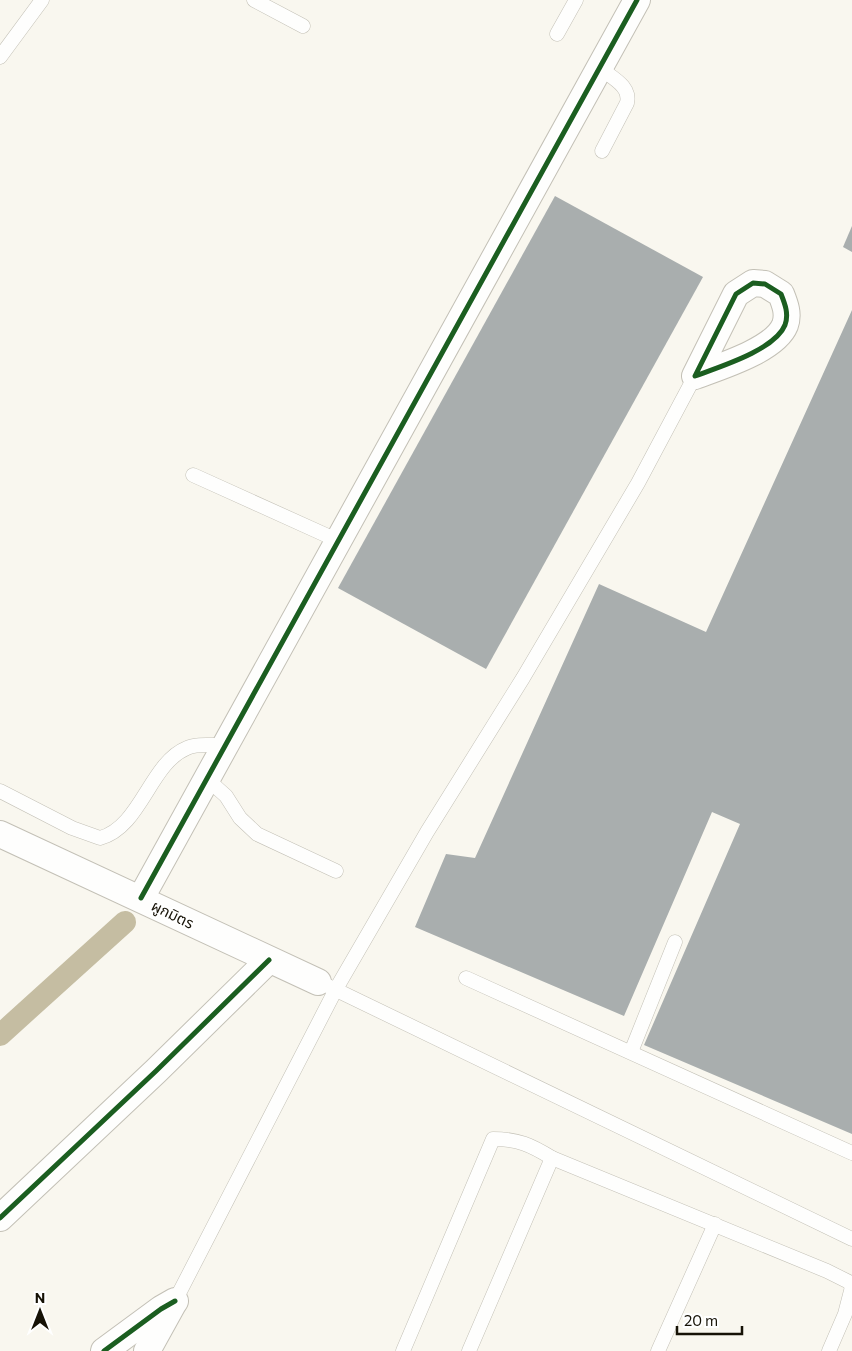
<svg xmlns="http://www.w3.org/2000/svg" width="852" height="1351" font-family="Commissioner,'Noto Sans Thai',sans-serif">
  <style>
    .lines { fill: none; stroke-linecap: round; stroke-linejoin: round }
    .canal { stroke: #c5bda2; stroke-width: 22 }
    .building { fill: #a9aeae }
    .lane-casing { stroke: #c3c0b6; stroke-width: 15 }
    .street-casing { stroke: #c3c0b6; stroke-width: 28 }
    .lane { stroke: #fefefd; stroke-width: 14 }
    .street { stroke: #fefefd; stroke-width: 26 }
    .cycleway-casing { stroke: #fff; stroke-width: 8 }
    .cycleway { stroke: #1b5e20; stroke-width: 5 }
    .labels { text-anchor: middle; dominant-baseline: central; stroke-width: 4; stroke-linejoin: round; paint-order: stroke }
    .street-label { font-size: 15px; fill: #161206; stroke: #fff }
  </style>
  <rect width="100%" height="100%" fill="#f9f7ef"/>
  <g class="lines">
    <path class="canal" d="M0 1035 125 922"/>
  </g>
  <g class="building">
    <path d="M555 196 703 277 486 669 338 588Z"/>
    <path d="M852 226V252L843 247Z"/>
    <path d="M852 310V1134L644 1045 740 824 712 812 624 1016 415 927 446 854 475 858 599 584 706 632Z"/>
  </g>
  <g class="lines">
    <defs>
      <g id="lane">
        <path d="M254 0 303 26"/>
        <path d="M557 34 576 0"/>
        <path d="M0 57 42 0"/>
        <path d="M600 68C612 78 631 86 627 103L602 151"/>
        <path d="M193 475 339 541"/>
        <path d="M207 779 226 796 240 818 257 834 336 871"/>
        <path d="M0 791 72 828 100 838C141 827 150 763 187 748 197 743 215 746 226 745"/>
        <path d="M466 978 852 1153"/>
        <path d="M328 986 852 1239"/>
        <path d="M631 1052 675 942"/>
        <path d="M552 1158 827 1271 849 1282 852 1287"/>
        <path d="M175 1301 336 989 427 832 523 678 638 483 695 376"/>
        <path d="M403 1351 493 1139C518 1139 531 1145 552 1158L469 1351"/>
        <path d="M658 1351 715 1224"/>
        <path d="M829 1351 845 1314 852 1287"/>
      </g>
      <g id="street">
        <path d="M753 283 765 284 781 294C785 304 789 314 785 325 775 350 719 367 695 376L736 294Z"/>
        <path d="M0 834 318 982"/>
        <path d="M141 898 637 0"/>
        <path d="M0 1218 156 1071 269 960"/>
        <path d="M104 1351 161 1309 175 1301"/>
        <path d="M147 1351 173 1304"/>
      </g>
    </defs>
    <use href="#lane" class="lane-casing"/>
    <use href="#street" class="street-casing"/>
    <use href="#lane" class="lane"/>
    <use href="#street" class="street"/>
    <defs>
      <g id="cycleway">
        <path d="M753 283 765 284 781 294C785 304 789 314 785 325 775 350 719 367 695 376L736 294Z"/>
        <path d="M141 898 637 0"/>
        <path d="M0 1218 156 1071 269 960"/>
        <path d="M104 1351 161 1309 175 1301"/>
      </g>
    </defs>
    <use href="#cycleway" class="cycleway-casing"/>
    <use href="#cycleway" class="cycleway"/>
  </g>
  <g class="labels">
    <g class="street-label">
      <text transform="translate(173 914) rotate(26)">ผูกมิตร</text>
    </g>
  </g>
  <g transform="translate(40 1311)" stroke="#ffffff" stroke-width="4" paint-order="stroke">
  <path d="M0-4L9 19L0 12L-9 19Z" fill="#161206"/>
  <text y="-8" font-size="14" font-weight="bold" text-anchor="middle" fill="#161206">N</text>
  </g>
  <path d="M677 1326v8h65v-8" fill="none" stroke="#161206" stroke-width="2.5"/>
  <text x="684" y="1326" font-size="15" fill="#161206" stroke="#ffffff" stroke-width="4" paint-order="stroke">20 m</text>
</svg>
